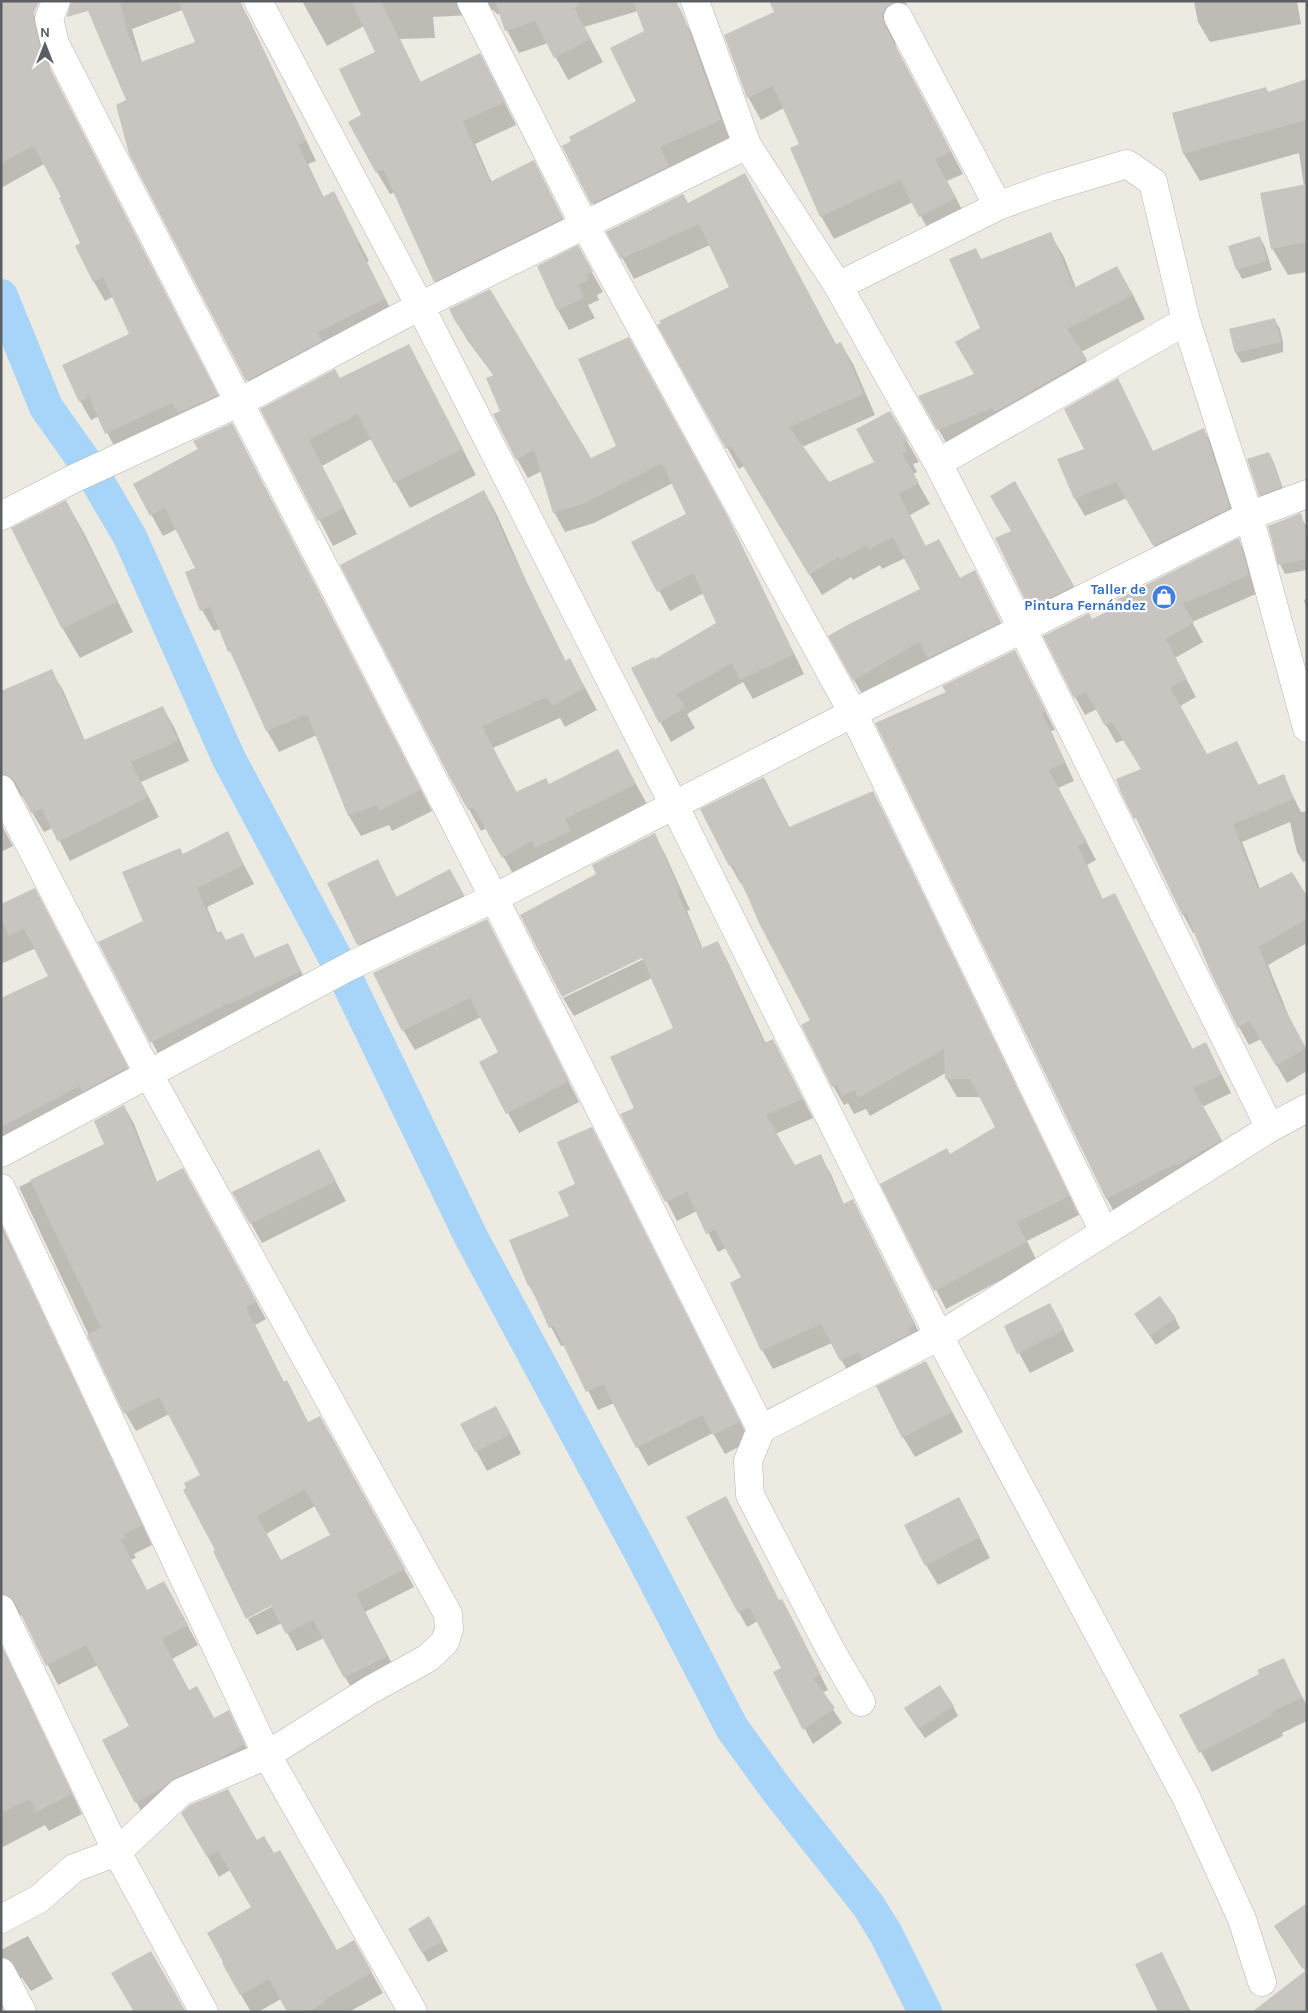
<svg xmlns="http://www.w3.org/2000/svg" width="1308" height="2013" font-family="Karla,sans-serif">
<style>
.shadow{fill:#0003;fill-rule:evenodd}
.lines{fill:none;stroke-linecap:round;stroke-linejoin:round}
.canal{stroke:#a6d5f9;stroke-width:34}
.building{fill:#c8c5c0;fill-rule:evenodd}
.minor-casing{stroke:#b3b5b9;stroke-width:29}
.minor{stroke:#fff;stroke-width:28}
.labels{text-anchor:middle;stroke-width:4.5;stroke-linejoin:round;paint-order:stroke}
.shop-label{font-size:14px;font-weight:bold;fill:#366cbe;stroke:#fff;text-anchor:end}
</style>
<rect width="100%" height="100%" fill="#edeae2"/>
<!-- shadow -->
<path class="shadow" d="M1,1L34,14L44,37V43L51,72L228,414L117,452L99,416L91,420L80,401L131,334L114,296L105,301L94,282L77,247L82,244L63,198L44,164L1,188Z
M86,1H188L190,7L132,29L142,63L199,42L239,2L250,21L316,161L308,164L324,198L333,192L369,261L367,262L395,318L258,399L130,153L128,101Z
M302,1H673L694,37L733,142L605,226L563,147L638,102L646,32L638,11L584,27L603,62L568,80L548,43L519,53L507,30L501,14H497L493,10L485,8L471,15L433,17L435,38L400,39L421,83L492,77L516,125L475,144L492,183L533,162L575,241L448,303L435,281L395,192L390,194L377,172L362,115L376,52L364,26L327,46Z
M770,1H905L908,7L898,13L895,39L896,48L963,174L947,181L968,221L933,238L913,202L834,239L821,216L801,144L784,108L761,120L748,97L775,12Z
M1194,1H1297L1301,24L1210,42L1198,22Z
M1307,81V272L1288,275L1272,248L1304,186L1299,153L1200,181L1184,154L1173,114L1268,93Z
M688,204L836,346L841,344L853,364L875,415L802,447L829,484L876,463L890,412L919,462L913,464L917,472L913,474L930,504L910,515L926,547L960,579L975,572L1003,628L866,701L854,680L922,590L905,558L882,569L880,565L853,580L851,577L822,595L744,466L739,469L659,325L730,287L710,245L634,279L608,232Z
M1050,234L1064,257L1076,288L1131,291L1145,319L1081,352L1100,384L952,453L920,397L975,375L981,329L975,249L981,260Z
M1260,238L1265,247L1272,270L1242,279L1237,269Z
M539,266L589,267L603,292L597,295L599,300L588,305L595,318L569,330L558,310Z
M1274,319L1280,329L1283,342V352L1242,363L1236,353L1230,330Z
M456,321L591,460L617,446L639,358L738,538L804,674L753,699L743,682L687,714L695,728L671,742L632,669L654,660L718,623L704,593L670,611L633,543L687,514L673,483L594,523L565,532L554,512L542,471L528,478L517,459L501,412L494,376L468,341Z
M409,346L476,475L410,508L371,439L322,466L357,534L333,546L262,409L340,380Z
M232,424L432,811L392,831L389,825L361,836L349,816L317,735L279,752L267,731L220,629L214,631L202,610L186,573L197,569L177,529L163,536L135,485L200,450Z
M1204,430L1213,446L1239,525L1164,563L1127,498L1085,516L1075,499L1059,460L1153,452Z
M1269,453L1274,463L1286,497L1265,505L1260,495Z
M1015,483L1083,604L1041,626L1030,607L1012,531Z
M484,491L496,513L528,585L566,662L582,682L597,710L565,727L560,718L493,748L517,793L549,785L630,773L648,806L516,879L487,828L481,831L469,809Z
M67,503L84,533L133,632L80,658L63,629L14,530Z
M1300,515L1307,528V570L1285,574L1280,564Z
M1238,540L1249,558L1258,593L1192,622L1203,642L1175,658L1196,697L1180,706L1207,756L1237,742L1259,786L1283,776L1301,812L1307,811V861L1303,862L1297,852L1290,822L1242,842L1260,889L1307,898V943L1268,965L1290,1019L1307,1051V1071L1287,1083L1261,1039L1249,1045L1239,1027L1195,932L1193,933L1183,914L1142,770L1124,740L1116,743L1097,709L1085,715L1075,697L1092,620L1121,606Z
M1307,599V613L1304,600Z
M1015,651L1055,730L1051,731L1074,781L1058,788L1096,860L1087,865L1103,900L1114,894L1193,1050L1206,1044L1231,1093L1202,1107L1232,1158L1117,1217L1107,1199L877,724L947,692Z
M51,671L63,690L85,741L163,708L174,727L189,761L141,782L159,817L70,861L53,828L44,832L22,796L14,793L1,798V693Z
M763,778L790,828L873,792L883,811L1079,1215L1027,1241L1037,1261L946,1309L882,1184L950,1155L997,1127L981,1097H957L946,1078V1073L870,1116L866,1109L854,1114L848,1103L844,1105L833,1086L812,1021L743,883L741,884L730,865L702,810Z
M1,824L13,846L1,852Z
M227,833L254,884L207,907L218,934L226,942L243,935L255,958L287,945L311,990L162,1061L100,943L144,922L183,855Z
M654,835L665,854L690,910L687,911L703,949L717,943L728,962L766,1044L773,1040L813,1118L775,1134L794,1167L820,1156L831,1174L844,1205L852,1200L925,1344L852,1379L832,1343L773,1369L762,1350L743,1278L726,1248L718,1252L697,1211L677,1221L622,1115L635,1109L675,1029L652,978L574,1016L563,998L648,957L598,874Z
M378,861L397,898L460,889L473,913L368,963L329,883Z
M1,905L46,910L138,1088L8,1149L1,1136V999L50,976L36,948L1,964Z
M486,920L579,1102L519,1133L480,1062L500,1052L481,1017L415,1050L403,1030Z
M124,1106L134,1124L157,1182L192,1187L266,1319L255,1325L284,1383L308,1423L330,1434L414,1587L365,1612L397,1673L355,1695L324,1638L297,1651L282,1623L257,1635L248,1619L277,1604L217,1551L201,1476L169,1414L136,1431L126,1414L19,1187L105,1145ZM315,1506L331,1536L281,1561L266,1534Z
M602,1147L750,1441L725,1454L713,1433L648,1466L614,1403L598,1410L565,1345L561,1346L529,1285L571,1216L577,1185Z
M319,1150L346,1201L262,1243L234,1193Z
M1,1224L152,1545L134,1554L136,1558L131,1560L147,1591L175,1602L198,1645L172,1659L189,1691L214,1719L228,1712L255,1764L147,1822L103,1740L131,1727L98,1665L58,1685L23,1616L14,1613L1,1618Z
M1136,1315L1175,1318L1180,1328L1156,1345Z
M1061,1325L1074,1351L1030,1373L1019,1353Z
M936,1382L963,1432L915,1457L903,1437Z
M462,1425L507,1427L521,1454L487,1471Z
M687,1517L779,1602L790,1615L828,1690L822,1693L842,1723L813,1744L775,1673L783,1669L758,1621L747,1627Z
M970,1519L990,1558L938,1585L926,1565Z
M1,1644L82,1814L49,1831L45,1825L1,1848Z
M1283,1659L1307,1706V1721L1282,1733L1283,1736L1212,1772L1181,1715L1261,1674Z
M953,1706L958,1716L925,1738L911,1718Z
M183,1813L257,1841L337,1952L354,1942L383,1993L349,2012H289L281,1999L258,2012H251L223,1964L252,1908L230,1870L219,1877Z
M429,1918L448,1951L428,1962L409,1929Z
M1275,1927L1307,1964L1302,1968Z
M28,1936L53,1979L31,1991L22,1978L13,1976L1,1981V1950Z"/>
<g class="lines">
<!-- canal -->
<path class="canal" d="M1,296L46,407L92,472L130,537L229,759L344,974L471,1237L641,1553L732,1728L777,1790L868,1905L886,1934L925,2012"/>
</g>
<!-- building -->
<path class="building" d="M1,1H39L34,13V22L41,51L218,395L178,413L172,403L105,434L89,397L79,402L62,365L129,334L103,277L93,282L75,246L80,243L59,198L61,197L35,148L33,146L1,163Z
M71,1H120L128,34L141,62L195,42L178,1H240L306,141L298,145L323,197L334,191L359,242L357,243L385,299L318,332L322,341L246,381L129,154L116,105L126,100L88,11L67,17Z
M351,1H381L420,82L480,53L505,102L463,121L490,182L534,160L563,218L434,282L383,169L376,173L348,122L361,115L339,69L375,52Z
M495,1H578L579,6L574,8L591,39L554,58L535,21L505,31Z
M633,1H676L684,17L721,120L660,147L669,166L591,204L562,146L571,141L569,137L636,101L610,48L644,31Z
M769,1H891L892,3L885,9L882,16L884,24L951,151L935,159L956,198L919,217L900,180L820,217L790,148L799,144L773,86L747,98L724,35L774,12Z
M1307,79V120L1183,154L1172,113L1266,87L1268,92Z
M745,173L836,344L841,342L864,394L789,427L829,482L874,462L856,429L890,411L908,441L903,443L907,451L902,453L919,483L899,494L925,546L939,539L960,578L975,570L1001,622L928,658L919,642L853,681L828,636L851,623L920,589L893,537L869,549L867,545L840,560L838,557L809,575L731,446L726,449L657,325L661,323L659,321L729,287L699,224L621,259L606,232L683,194L688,203Z
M1307,184V242L1271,249L1260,193Z
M1051,232L1074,288L1117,266L1133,295L1067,329L1087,359L995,412L992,408L937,430L918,396L974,374L955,342L980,328L949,259L976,248L981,259Z
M1260,236L1267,261L1236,270L1228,246Z
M578,245L593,272L586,275L588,280L578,285L584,298L557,310L537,266Z
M490,289L591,458L616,446L578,359L629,337L728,517L794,654L740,680L732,663L677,694L685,708L659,723L631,668L654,657L655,659L716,623L693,573L657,592L631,542L686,514L662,463L583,504L553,513L534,450L516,460L493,414L500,411L486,378L494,375L455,321L449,309Z
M1275,318L1281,342L1235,353L1229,329Z
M409,344L463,449L394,483L357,414L309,440L344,508L318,521L260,409L335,369L340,378Z
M1118,378L1153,451L1204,428L1230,508L1153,546L1116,482L1074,499L1057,459L1084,449L1064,409Z
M232,423L421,790L379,811L376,805L348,816L307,714L266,731L230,651L228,652L210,607L200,611L185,572L195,568L165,508L150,516L133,484L198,449L193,441Z
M1269,452L1282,487L1259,496L1247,459Z
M1015,481L1074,586L1029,608L995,538L1011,531L990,496Z
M484,490L506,540L565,661L570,658L585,688L552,706L547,697L482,726L516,792L546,778L549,784L618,749L636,784L565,819L571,831L535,848L532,841L502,858L473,807L468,810L449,776L340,565Z
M66,500L117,602L62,629L11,528Z
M1301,513L1307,535V559L1278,565L1268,526Z
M1239,538L1249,575L1183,604L1194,623L1166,639L1187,679L1170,687L1207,754L1237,741L1258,785L1284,774L1294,799L1233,824L1258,889L1292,872L1307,896V919L1259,947L1280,1000L1306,1048L1276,1066L1249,1021L1238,1028L1210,971L1186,913L1182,915L1136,818L1134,819L1121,793L1116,779L1141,769L1112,722L1105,726L1086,692L1074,698L1043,636L1089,613L1092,619L1119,606L1116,600Z
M1015,650L1046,711L1042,713L1065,762L1049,770L1087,842L1078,846L1102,899L1115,893L1192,1049L1206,1042L1221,1075L1193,1088L1222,1140L1176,1166L1175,1164L1106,1199L875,723L946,692L942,686Z
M52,669L84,740L163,706L178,741L131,762L148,797L58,842L42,809L31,813L15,781L9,776L1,773V691Z
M764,777L789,827L873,791L1069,1196L1017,1222L1027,1242L934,1291L880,1184L947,1148L950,1154L995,1127L970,1079H945L944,1049L858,1098L855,1090L842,1096L837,1085L832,1087L801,1025L810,1020L759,923L747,895L732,864L729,866L700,809Z
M228,831L244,865L197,888L216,933L221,931L226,940L243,933L254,958L288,943L301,971L255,993L229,1004V1003L150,1043L98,942L143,921L122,872L180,848L183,854Z
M655,833L680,891L677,892L702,948L718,941L764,1043L773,1039L803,1099L766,1115L795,1165L821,1154L843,1204L853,1199L915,1324L908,1328L911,1333L862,1359L859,1352L840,1361L821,1324L761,1351L730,1283L741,1277L715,1230L706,1234L687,1192L665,1202L620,1114L634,1108L610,1057L673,1028L642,958L562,997L520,915L596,874L592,865Z
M378,859L396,897L450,869L464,895L357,945L327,883Z
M35,888L128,1067L82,1092L80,1086L1,1127V998L48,976L24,929L9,936L1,919V904Z
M487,919L569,1081L506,1114L479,1062L498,1052L470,998L402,1031L373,973Z
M124,1105L156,1182L183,1168L257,1302L246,1307L284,1382L287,1380L308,1422L320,1416L405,1569L356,1594L388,1656L344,1678L313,1620L286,1634L271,1606L246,1619L213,1551L215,1550L183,1490L186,1488L184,1483L200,1475L159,1397L124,1414L87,1335L101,1328L30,1180L104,1144L94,1121ZM305,1489L330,1535L281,1560L257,1516Z
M592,1127L740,1422L713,1435L702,1415L636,1448L603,1384L586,1392L554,1326L549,1328L530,1285L528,1286L509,1240L569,1216L558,1192L575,1184L557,1142Z
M319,1149L336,1181L250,1224L232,1192Z
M1,1230L20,1265L142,1525L124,1534L126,1537L121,1540L147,1590L164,1581L188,1625L162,1639L189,1690L197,1686L214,1718L229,1710L245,1744L217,1760L175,1778L161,1789L135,1803L102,1740L129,1726L86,1645L46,1666L15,1602L9,1596L1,1594Z
M1160,1296L1176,1318L1150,1336L1134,1314Z
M1050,1303L1064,1330L1017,1354L1004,1326Z
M926,1361L952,1412L902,1438L876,1386Z
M496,1406L511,1434L475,1452L460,1424Z
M726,1496L779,1600L782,1599L821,1675L813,1678L835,1708L803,1730L773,1672L781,1668L749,1607L738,1613L686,1517Z
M959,1497L980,1537L925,1566L904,1525Z
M1,1646L72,1794L36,1812L30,1799L1,1813Z
M1284,1658L1302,1698L1271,1712L1273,1715L1199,1753L1179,1715L1259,1674L1257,1670Z
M940,1685L954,1706L918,1729L904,1708Z
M228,1789L257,1840L264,1836L274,1853L280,1850L337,1950L354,1940L372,1972L323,2001L324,2003L308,2012H287L269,1979L240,1995L222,1963L223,1962L207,1933L251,1907L218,1851L207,1857L181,1813L190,1805Z
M1307,1903V2012H1252L1305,1971L1274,1926Z
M429,1916L443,1941L422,1953L408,1929Z
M151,1951L186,2012H134L111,1973Z
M1162,1952L1191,2012H1158L1135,1964Z"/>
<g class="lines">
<defs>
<path id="minor" d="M56,1L49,19L55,44L494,898L761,1429
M258,1L420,306L674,805L939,1336L1186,1797L1242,1919L1262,1982
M471,1L574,205L853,713L1104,1232
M695,1L747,145L838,286L938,463L1022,628L1270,1128
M898,17L998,206L1050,187L1127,164L1153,182L1186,321
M838,286L998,206
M938,463L1186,321L1249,516L1307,728
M1,516L73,479L240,402L420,306L747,145
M1,789L148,1073L448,1614L449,1629L445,1642L428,1658L370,1690L267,1755L181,1792L117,1852L74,1868L39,1899L1,1919
M1,1153L350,966L494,898L853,713L1249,516L1307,494
M1,1188L267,1755L413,2012
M1,1609L117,1852L204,2012
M861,1702L829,1647L750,1495L748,1461L761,1429L939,1336L1270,1128L1307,1108
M1,1972L22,2012"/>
</defs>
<!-- minor casing -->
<use href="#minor" class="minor-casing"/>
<!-- minor -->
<use href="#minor" class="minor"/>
</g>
<!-- icons -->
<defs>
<symbol id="shop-disc" viewBox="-11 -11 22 22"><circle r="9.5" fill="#3f7fe0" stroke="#fff"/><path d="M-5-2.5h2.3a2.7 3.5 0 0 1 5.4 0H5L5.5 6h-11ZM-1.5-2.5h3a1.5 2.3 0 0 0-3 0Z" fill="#fff"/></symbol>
</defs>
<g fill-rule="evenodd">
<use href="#shop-disc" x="1150" y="583" width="28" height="28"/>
</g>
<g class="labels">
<!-- shop labels -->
<g class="shop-label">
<text x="1146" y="594">Taller de<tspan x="1146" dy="16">Pintura Fernández</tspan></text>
</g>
</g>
<!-- border -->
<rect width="1308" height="2013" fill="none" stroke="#5b5e62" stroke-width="5"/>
<!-- north arrow -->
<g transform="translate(45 45)" stroke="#ffffff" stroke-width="4" paint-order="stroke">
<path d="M0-4L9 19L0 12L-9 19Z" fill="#5b5e62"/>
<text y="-8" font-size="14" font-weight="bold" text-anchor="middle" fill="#5b5e62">N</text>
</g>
</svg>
